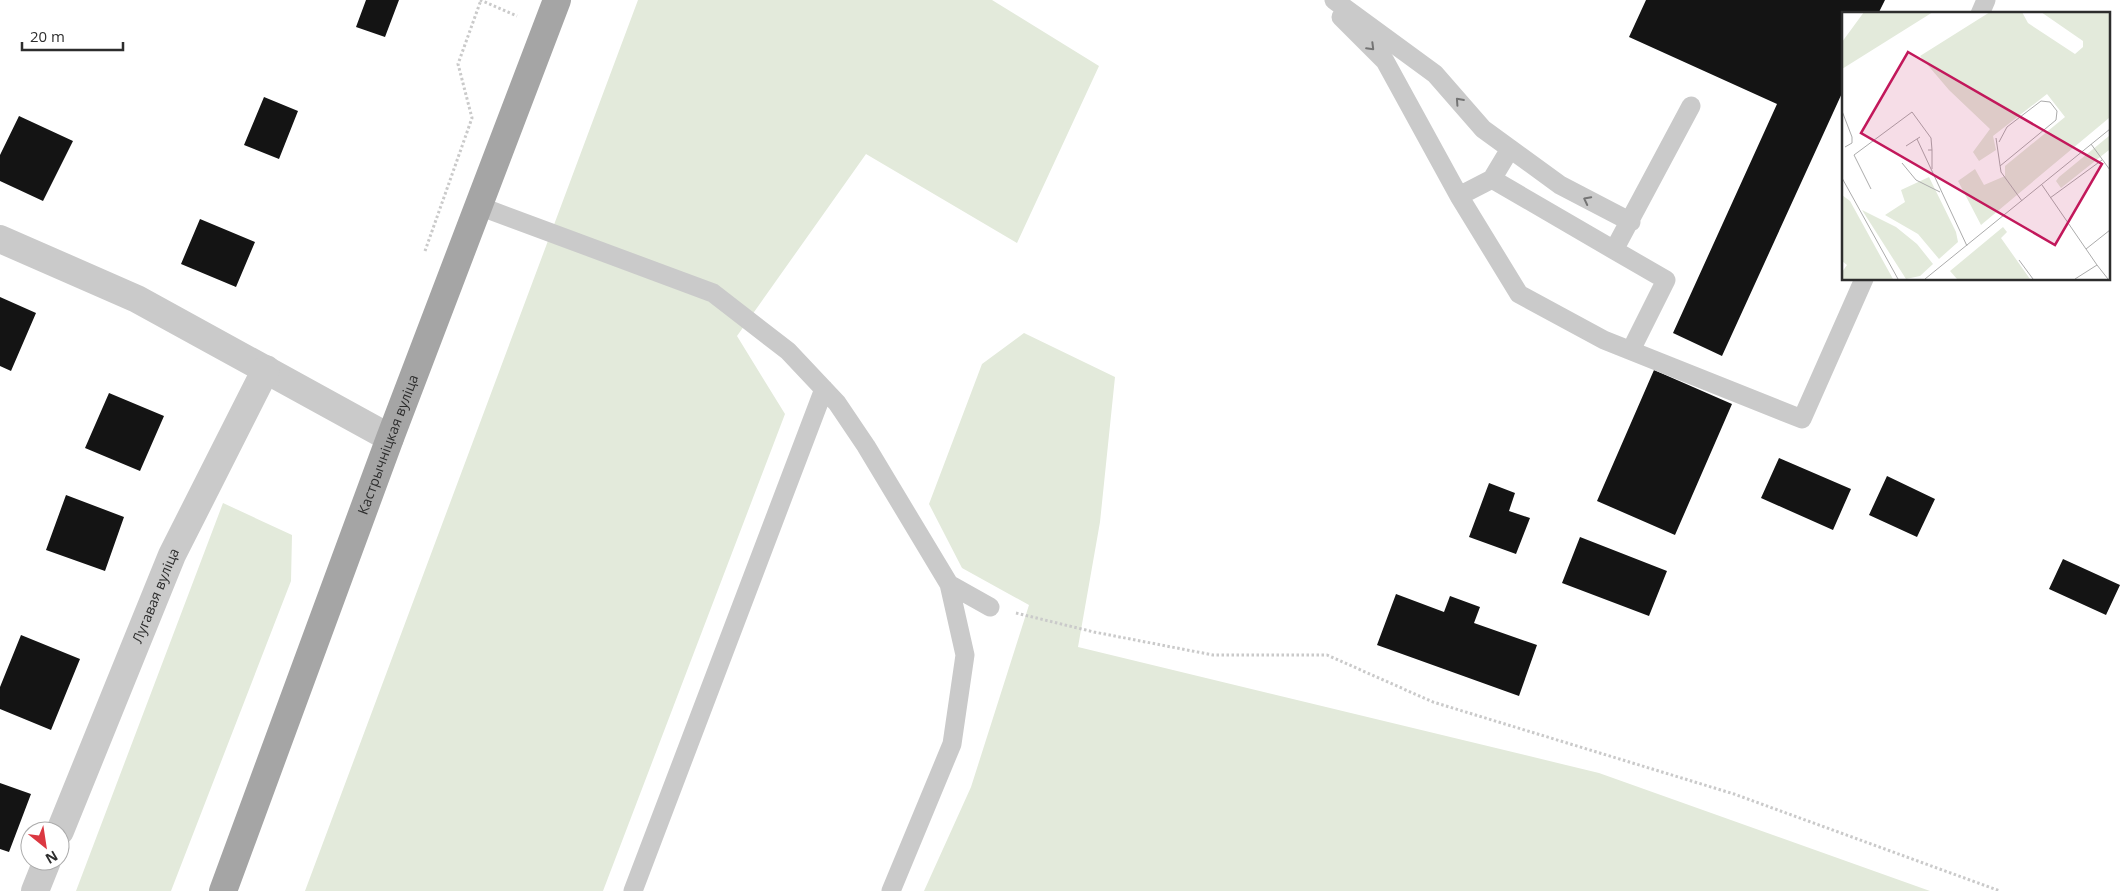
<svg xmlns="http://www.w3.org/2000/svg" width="2122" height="891" font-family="'Open Sans',sans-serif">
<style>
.green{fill:#e3eadb}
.building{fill:#141414}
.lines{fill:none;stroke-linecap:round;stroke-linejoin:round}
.path{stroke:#cacaca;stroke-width:3;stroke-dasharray:2.5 2.5;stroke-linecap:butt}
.service{stroke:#cacaca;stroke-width:19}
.minor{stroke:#cacaca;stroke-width:28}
.primary{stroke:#a5a5a5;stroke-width:28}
.oneway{stroke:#747474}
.labels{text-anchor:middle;stroke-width:5;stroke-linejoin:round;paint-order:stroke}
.street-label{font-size:14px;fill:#2d2d2d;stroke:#fff}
.inset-road{fill:none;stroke:#ababab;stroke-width:1}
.view{fill:#c2185b;fill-opacity:0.15;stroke:#c2185b;stroke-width:2.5}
.inset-edge{fill:none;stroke:#2d2d2d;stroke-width:2.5}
</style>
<rect width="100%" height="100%" fill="#fff"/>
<!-- green -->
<path class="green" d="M638,0H992L1099,66L1017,243L866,154L737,336L785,414L603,891H305Z
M1024,333L1115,377L1100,522L1078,647L1599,773L1930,891H924L971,787L1029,605L962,568L929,504L982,364Z
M223,503L292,535L291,581L171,891H76Z"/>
<!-- building -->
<path class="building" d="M366,0H399L385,37L356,27Z
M1646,0H1885L1878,14H1843V91L1722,356L1673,333L1777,104L1629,37Z
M264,97L298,111L279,159L244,145Z
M19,116L73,141L43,201L0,181V155Z
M200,219L255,242L236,287L181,264Z
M0,297L36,313L11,371L0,366Z
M1654,370L1732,404L1675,535L1597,501Z
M109,393L164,416L140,471L85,448Z
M1779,458L1851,489L1833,530L1761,498Z
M1887,476L1935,499L1917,537L1869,515Z
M1489,483L1515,493L1509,511L1530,518L1516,554L1469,537Z
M66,495L124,517L105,571L46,550Z
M1580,537L1667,571L1649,616L1562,583Z
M2063,559L2120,585L2106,615L2049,589Z
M1396,594L1444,612L1450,596L1480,607L1474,623L1537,645L1519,696L1377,645Z
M21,635L80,659L51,730L0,709V687Z
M0,783L31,794L9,852L0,849Z"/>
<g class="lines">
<!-- path -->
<path class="path" d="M480,0L517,16
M425,251L472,118L458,64L481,0
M1016,613L1094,632L1213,655H1327L1433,702L1734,794L2000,891"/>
<!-- service -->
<path class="service" d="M1334,0L1435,74L1483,129L1560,185L1631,222
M1980,14L1986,0
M1341,17L1385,61L1459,196
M1510,149L1492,179L1614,250L1691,106
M1492,179L1459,196L1519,294L1604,340L1802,419L1864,279
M479,206L713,293L788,351L837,403L866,446L949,584L990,607
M1614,250L1666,280L1631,350
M633,891L824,389
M891,891L952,744L965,655L949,584"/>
<!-- minor -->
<g class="minor">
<path d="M0,239L137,299L390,438"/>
<path id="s1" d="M60,831L172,555L266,369"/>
<path d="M35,891L47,861"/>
</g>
<!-- primary -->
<path class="primary" id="s2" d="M223,891L390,438L557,0"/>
</g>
<!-- one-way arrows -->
<defs><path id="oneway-chevron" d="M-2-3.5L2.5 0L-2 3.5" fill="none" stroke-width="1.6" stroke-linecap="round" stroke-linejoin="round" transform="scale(1.25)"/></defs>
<g class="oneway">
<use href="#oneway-chevron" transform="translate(1371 47) rotate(45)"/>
<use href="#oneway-chevron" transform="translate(1459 101) rotate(-132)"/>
<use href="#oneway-chevron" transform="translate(1587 200) rotate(-153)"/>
</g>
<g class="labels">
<!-- street labels -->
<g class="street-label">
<text dy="5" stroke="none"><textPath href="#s2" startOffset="476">Кастрычніцкая вуліца</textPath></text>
<text dy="5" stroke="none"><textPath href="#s1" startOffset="254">Лугавая вуліца</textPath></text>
</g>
</g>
<!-- overview -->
<g transform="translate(1842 12)">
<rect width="268" height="268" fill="#fff"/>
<path d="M22,0H91L0,57V30ZM148,0H180L186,11L233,42L241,35V29L199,0H267V106L139,213L116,169L133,157L142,173L163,164V154L223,105L205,82L151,124L154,138L137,149L131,140L148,117L107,78L78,44ZM267,124V138L219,176L214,169L217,165ZM87,165L114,220L116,230L97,247L76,222L43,203L63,190L59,178ZM0,183L8,189L51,267H0V260L5,253L0,249ZM20,198L54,215L75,232L91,252L78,264L64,267ZM161,215L165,220L159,226L188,267H115L108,259Z" fill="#e3eadb"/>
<path class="inset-road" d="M0,99L10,125V131L3,135M154,126L159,160L180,189M75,127L125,234M157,130L165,115L199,89L208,90L215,99L214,108L158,154M249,132L268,158M64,134L78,125M90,138V157M60,151L74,168L98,180M0,166L56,267M200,173L255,253L233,267M29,177L12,143L70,100L89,126L90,138H86M208,186L260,148M244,237L268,218M177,248L191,267M255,253L266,267M83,267L268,117"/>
<path class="view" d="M66,40L260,152L213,233L19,121Z"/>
<rect width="268" height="268" class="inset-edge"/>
</g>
<!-- north arrow -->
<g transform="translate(45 846) rotate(150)"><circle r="24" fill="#ffffff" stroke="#ababab"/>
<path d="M0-4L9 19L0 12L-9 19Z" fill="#db3841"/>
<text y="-8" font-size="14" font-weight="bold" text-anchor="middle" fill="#2d2d2d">N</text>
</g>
<!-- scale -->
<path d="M22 42v8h101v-8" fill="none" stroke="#2d2d2d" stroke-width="2.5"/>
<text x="30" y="42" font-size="15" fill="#2d2d2d" stroke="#ffffff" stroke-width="4" paint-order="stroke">20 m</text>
</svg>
